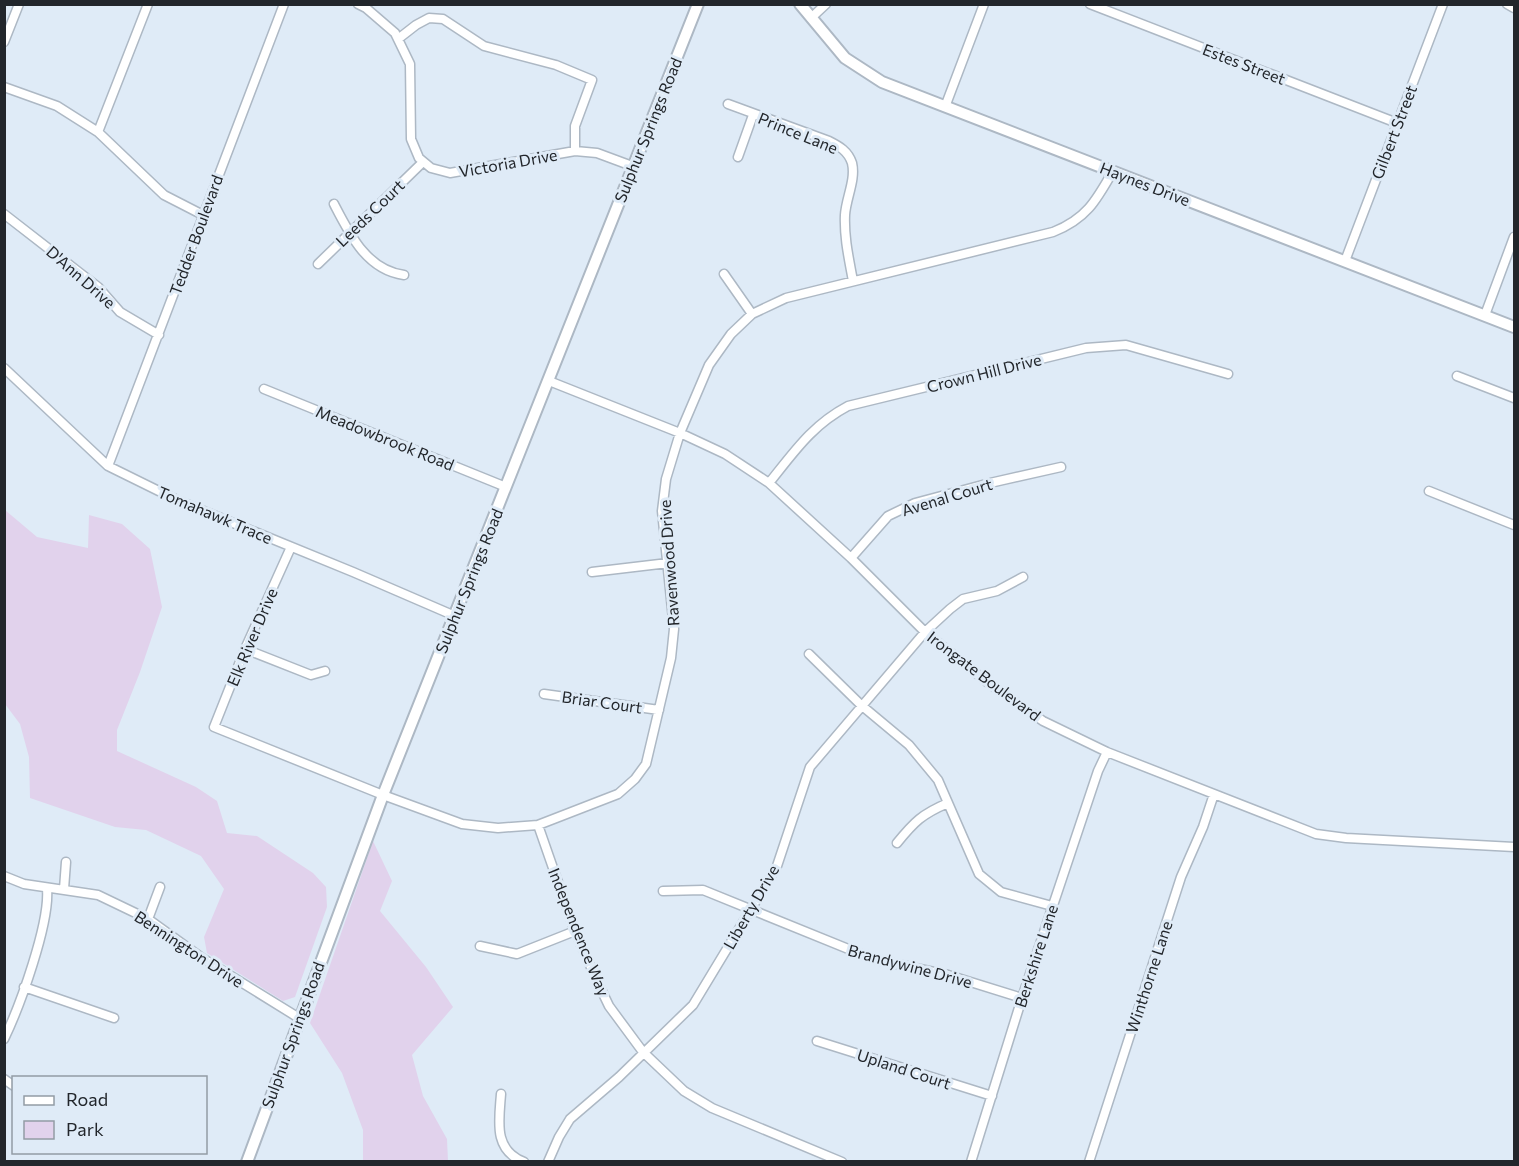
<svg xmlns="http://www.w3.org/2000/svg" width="1519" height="1166" font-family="Commissioner,sans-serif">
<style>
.green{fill:#e1d2ec}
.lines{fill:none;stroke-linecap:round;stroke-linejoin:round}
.minor-casing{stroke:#adb8c4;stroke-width:11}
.tertiary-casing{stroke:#adb8c4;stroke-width:14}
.minor{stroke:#fff;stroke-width:8}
.tertiary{stroke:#fff;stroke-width:10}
.labels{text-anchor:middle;stroke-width:6;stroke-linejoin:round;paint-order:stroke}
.street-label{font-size:16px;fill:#22262b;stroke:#dfebf7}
</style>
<rect width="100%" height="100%" fill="#dfebf7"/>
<!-- green -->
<path class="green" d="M5,510L37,537L88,548L89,515L122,524L150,549L162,607L140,672L117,730V751L196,787L217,801L227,833L257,836L313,873L326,887L327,907L295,997L283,1001L207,953L204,937L224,889L201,856L146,830L115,827L30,798L29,757L20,724L5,704Z
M373,841L392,881L380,911L426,967L453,1007L412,1055L423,1096L447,1139L448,1161H363V1130L342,1073L310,1023Z"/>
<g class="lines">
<defs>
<path id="minor" d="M358,4L366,8L395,33L410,64L411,139L419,158L431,168L450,173L575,151L597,153L632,166
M1090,4L1397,123
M1507,4L1514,8
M811,18L826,4
M398,39L416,25L429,18L443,19L484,46L556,65L592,80L575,126V151
M4,42L19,4
M4,87L57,106L98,132L164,195L203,215
M728,104L829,141C839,146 848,151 852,163C856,180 846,198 845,215C844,238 849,259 853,281
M945,107L984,4
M98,132L148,4
M738,157L753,115
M334,204C350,235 367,270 404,275
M4,214L98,287L120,312L159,335
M1345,261L1443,4
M318,264L423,162
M724,274L752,314
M1485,315L1514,237
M4,368L108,466L177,500L353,572L455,616
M1457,376L1514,398
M549,381L680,433L725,454L769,483L851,558L925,632L987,682L1043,721L1107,752L1316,834L1346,838L1514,847
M264,389L506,487
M108,466L284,4
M769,483C794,452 812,425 848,406L1086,348L1126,345L1228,374
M1429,491L1514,525
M291,547L245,649L214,727L383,795L462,824L498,828L538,825L618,794L635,779L646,764L671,658L674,629L662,511L666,479L680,433L709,365L731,334L752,314L786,298L1053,232C1086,219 1096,201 1113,171
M851,558L888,516L915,503L990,483L1061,467
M592,572L668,563
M245,649L311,675L325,671
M809,654L861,705L909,745L938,780L979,874L1001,892L1052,906
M544,694L659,710
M538,825L575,931L597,981L609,1006L643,1052L684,1091L712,1108L842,1162
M897,843C914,822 922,814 948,803
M4,876L24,884L98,895L148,919L202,958L299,1018
M64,889L66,862
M663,891L703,890L873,959L948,975L1022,998
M148,919L160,887
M480,946L517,954L575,931
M24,987L114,1018
M4,1039C20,1006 50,923 47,889
M817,1041L992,1096
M4,1079L14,1086
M501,1094C499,1121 493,1150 524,1162
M548,1162L559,1137L570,1119L619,1077L693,1005L777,866L810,767L925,632L950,609L963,599L997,591L1023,577
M971,1162L1022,998L1098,771L1107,752
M1089,1162L1181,877L1203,827L1214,794"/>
<path id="tertiary" d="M800,4L845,58L882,82L1514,327
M247,1162L383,795L698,4"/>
</defs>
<!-- minor casing -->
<use href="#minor" class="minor-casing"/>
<!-- tertiary casing -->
<use href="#tertiary" class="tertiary-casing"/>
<!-- minor -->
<use href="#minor" class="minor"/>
<!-- tertiary -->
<use href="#tertiary" class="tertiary"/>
</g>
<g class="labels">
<!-- street labels -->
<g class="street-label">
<text transform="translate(1244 64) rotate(21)" y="6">Estes Street</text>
<text transform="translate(648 130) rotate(-68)" y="6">Sulphur Springs Road</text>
<text transform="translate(1394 132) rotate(-69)" y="6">Gilbert Street</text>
<text transform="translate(798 133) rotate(22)" y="6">Prince Lane</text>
<text transform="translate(508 163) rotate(-10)" y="6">Victoria Drive</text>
<text transform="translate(1145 184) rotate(21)" y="6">Haynes Drive</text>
<text transform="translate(370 213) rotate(-44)" y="6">Leeds Court</text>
<text transform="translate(196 235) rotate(-70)" y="6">Tedder Boulevard</text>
<text transform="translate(81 277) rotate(41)" y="6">D'Ann Drive</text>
<text transform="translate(984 373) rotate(-14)" y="6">Crown Hill Drive</text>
<text transform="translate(385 438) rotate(22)" y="6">Meadowbrook Road</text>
<text transform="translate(947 497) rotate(-17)" y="6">Avenal Court</text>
<text transform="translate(215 515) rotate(23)" y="6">Tomahawk Trace</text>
<text transform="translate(669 563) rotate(-94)" y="6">Ravenwood Drive</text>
<text transform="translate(469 581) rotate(-68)" y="6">Sulphur Springs Road</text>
<text transform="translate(252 637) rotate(-67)" y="6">Elk River Drive</text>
<text transform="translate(984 676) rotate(37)" y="6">Irongate Boulevard</text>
<text transform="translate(602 702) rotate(8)" y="6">Briar Court</text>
<text transform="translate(751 907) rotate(-60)" y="6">Liberty Drive</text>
<text transform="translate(579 932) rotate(68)" y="6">Independence Way</text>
<text transform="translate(189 949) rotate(33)" y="6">Bennington Drive</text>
<text transform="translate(1036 956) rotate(-72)" y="6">Berkshire Lane</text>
<text transform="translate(910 966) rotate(15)" y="6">Brandywine Drive</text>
<text transform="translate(1149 977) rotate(-72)" y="6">Winthorne Lane</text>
<text transform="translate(293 1035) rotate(-70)" y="6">Sulphur Springs Road</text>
<text transform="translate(904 1069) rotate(18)" y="6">Upland Court</text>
</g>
</g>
<!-- border -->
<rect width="1519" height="1166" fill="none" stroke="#22262b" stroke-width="12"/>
<!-- legend -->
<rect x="12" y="1076" width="195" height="78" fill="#dfebf7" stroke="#939ca5" stroke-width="1.5"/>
<rect x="24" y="1096" width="30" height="9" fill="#ffffff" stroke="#939ca5" stroke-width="1.5"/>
<text x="66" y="1106" font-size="18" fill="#22262b">Road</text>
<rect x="24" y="1121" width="30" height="18" fill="#e1d2ec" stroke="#939ca5" stroke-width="1.5"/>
<text x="66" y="1136" font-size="18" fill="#22262b">Park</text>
</svg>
